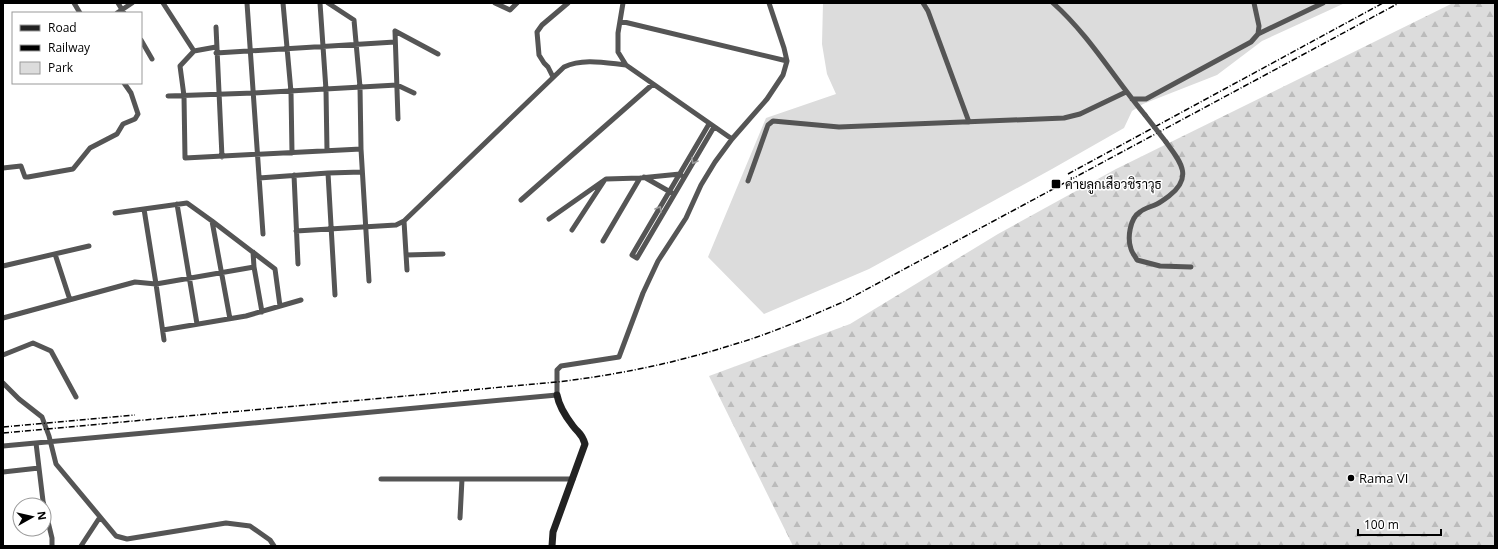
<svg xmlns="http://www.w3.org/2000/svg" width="1498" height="549" font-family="'Open Sans',Sarabun,sans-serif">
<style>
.green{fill:#dcdcdc}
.forest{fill:url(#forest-firs)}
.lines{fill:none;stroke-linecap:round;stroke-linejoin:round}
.street{stroke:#555;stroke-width:5}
.secondary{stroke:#222;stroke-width:7}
.rail{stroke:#000;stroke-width:1.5;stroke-dasharray:6 2 1 2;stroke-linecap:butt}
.street-bridge{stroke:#555;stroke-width:5}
.oneway{stroke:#999}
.poi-dot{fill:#000;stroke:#fff;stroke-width:1.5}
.labels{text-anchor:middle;stroke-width:3;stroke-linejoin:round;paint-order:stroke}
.poi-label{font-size:13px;fill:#000;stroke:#fff;text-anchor:start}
</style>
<defs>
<pattern id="forest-firs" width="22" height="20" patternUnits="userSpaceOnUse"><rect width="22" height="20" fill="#dcdcdc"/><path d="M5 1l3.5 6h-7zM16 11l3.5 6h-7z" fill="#bbb"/></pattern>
</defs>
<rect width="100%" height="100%" fill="#fff"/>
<!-- green -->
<path class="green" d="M823,3H1345L1262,41L1217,75L1143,104L1132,111L1124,128L1052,169L869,269L764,314L708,257L766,118L836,94L827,74L822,44Z"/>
<!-- forest -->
<path class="forest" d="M1453,3H1495V546H793L709,376L850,324L998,234L1116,169Z"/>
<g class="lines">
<!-- street -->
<path class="street" d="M74,3L80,13
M118,3L124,13
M163,3L194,51
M247,3L263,234
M283,3L291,92L292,153
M320,3L326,90L327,151
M328,3L354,20L360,87L361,149L369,281
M495,3L510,10L517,3
M623,3L618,33V52L626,65L732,139
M923,3L928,11L969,122
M1053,3C1089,35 1114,78 1145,115
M117,13L132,3
M620,21L787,61
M216,27L222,157
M395,31L398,119
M395,31L438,54
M1258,34L1323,3
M141,40L152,59
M216,47L194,51L180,66L184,96L185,158L361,149
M216,53L395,42
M553,77L548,67L544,63L539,55L537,32L542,25L568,3
M168,96L254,93L397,85L414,93
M1132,99H1146L1251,42L1258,34L1259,26L1254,3
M709,124L632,255L637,258L714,127
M1166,142C1180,161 1194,177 1169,196C1165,199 1161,202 1157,204C1151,207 1144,208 1140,212C1130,218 1127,238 1131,249C1132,253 1135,256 1137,260L1160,266L1191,267
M3,168L21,166L25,177H28L73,169L90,148L117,134L123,124L135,119L138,114L131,93L124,83
M328,173L335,295
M294,175L298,264
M644,177L672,193
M259,178L328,173L362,172
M748,181L768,125L773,121L839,127L1064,118L1080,114L1126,92
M521,200L653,84
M177,204L197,324
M144,209L156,284L164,340
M115,213L187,203L212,221L275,269L280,306
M549,219L606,179L640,178L680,174L681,175
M212,221L230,319
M404,221L407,270
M572,230L604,181
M296,231L396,225L404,221L564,67C583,58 606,63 626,65
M603,241L640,178
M253,252L254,267L262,312
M55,254L70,300
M406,255L443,254
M3,266L89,246
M3,318L135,282L156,284L254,267
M163,330L246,316L301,300
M3,355L33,343L51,351L76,397
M3,383L19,399L42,417L49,436L56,464L116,536L127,539L226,523L250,526L270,540L274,546
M36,443L43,501L52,538V546
M3,446L557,395V370L561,366L619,357L643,293L658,261L686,218L701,185L715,162L732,139L767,99L783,75L787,61L784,48L769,3
M3,472L39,468
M381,479H573
M460,518L462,479
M81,546L100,517"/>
<!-- secondary -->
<path class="secondary" d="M552,546L553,532L585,444C582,433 579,434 573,426C566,417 559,406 557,395"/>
<!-- rail -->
<path class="rail" d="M1068,174L1383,3
M3,427L135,415
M3,433L557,382C617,375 675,363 732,345C770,334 806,318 843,302L1399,3"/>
<!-- street-bridge -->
<path class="street-bridge" d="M1145,115L1166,142"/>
</g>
<!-- one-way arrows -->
<defs><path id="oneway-chevron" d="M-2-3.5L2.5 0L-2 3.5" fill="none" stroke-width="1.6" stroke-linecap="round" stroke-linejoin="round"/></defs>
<g class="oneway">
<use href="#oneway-chevron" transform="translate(694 161) rotate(120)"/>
<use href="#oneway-chevron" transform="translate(659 209) rotate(-60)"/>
</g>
<!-- markers -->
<g class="poi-dot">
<rect x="1051" y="179" width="10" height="10" rx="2"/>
<circle cx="1351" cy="478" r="4"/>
</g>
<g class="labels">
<!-- poi labels -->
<g class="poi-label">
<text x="1065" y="189">ค่ายลูกเสือวชิราวุธ</text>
<text x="1359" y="483">Rama VI</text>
</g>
</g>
<!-- border -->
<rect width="1498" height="549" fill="none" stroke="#000000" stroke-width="8"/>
<!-- legend -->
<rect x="12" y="12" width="130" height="72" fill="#ffffff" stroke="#999999"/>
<rect x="20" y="25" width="20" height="6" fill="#222222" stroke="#999999"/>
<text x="48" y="32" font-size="12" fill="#000000">Road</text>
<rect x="20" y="45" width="20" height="6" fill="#000000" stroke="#999999"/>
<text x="48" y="52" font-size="12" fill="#000000">Railway</text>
<rect x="20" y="62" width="20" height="12" fill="#dcdcdc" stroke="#999999"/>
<text x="48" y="72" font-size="12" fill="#000000">Park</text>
<!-- north arrow -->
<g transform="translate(32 517) rotate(82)"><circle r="19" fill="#ffffff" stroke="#999999"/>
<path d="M0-3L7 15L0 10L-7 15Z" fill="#000000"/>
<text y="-6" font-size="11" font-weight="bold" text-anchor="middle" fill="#000000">N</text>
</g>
<!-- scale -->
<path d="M1358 529v6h83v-6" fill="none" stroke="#000000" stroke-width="2"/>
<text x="1364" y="529" font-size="12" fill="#000000" stroke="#ffffff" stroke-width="3" paint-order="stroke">100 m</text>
</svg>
